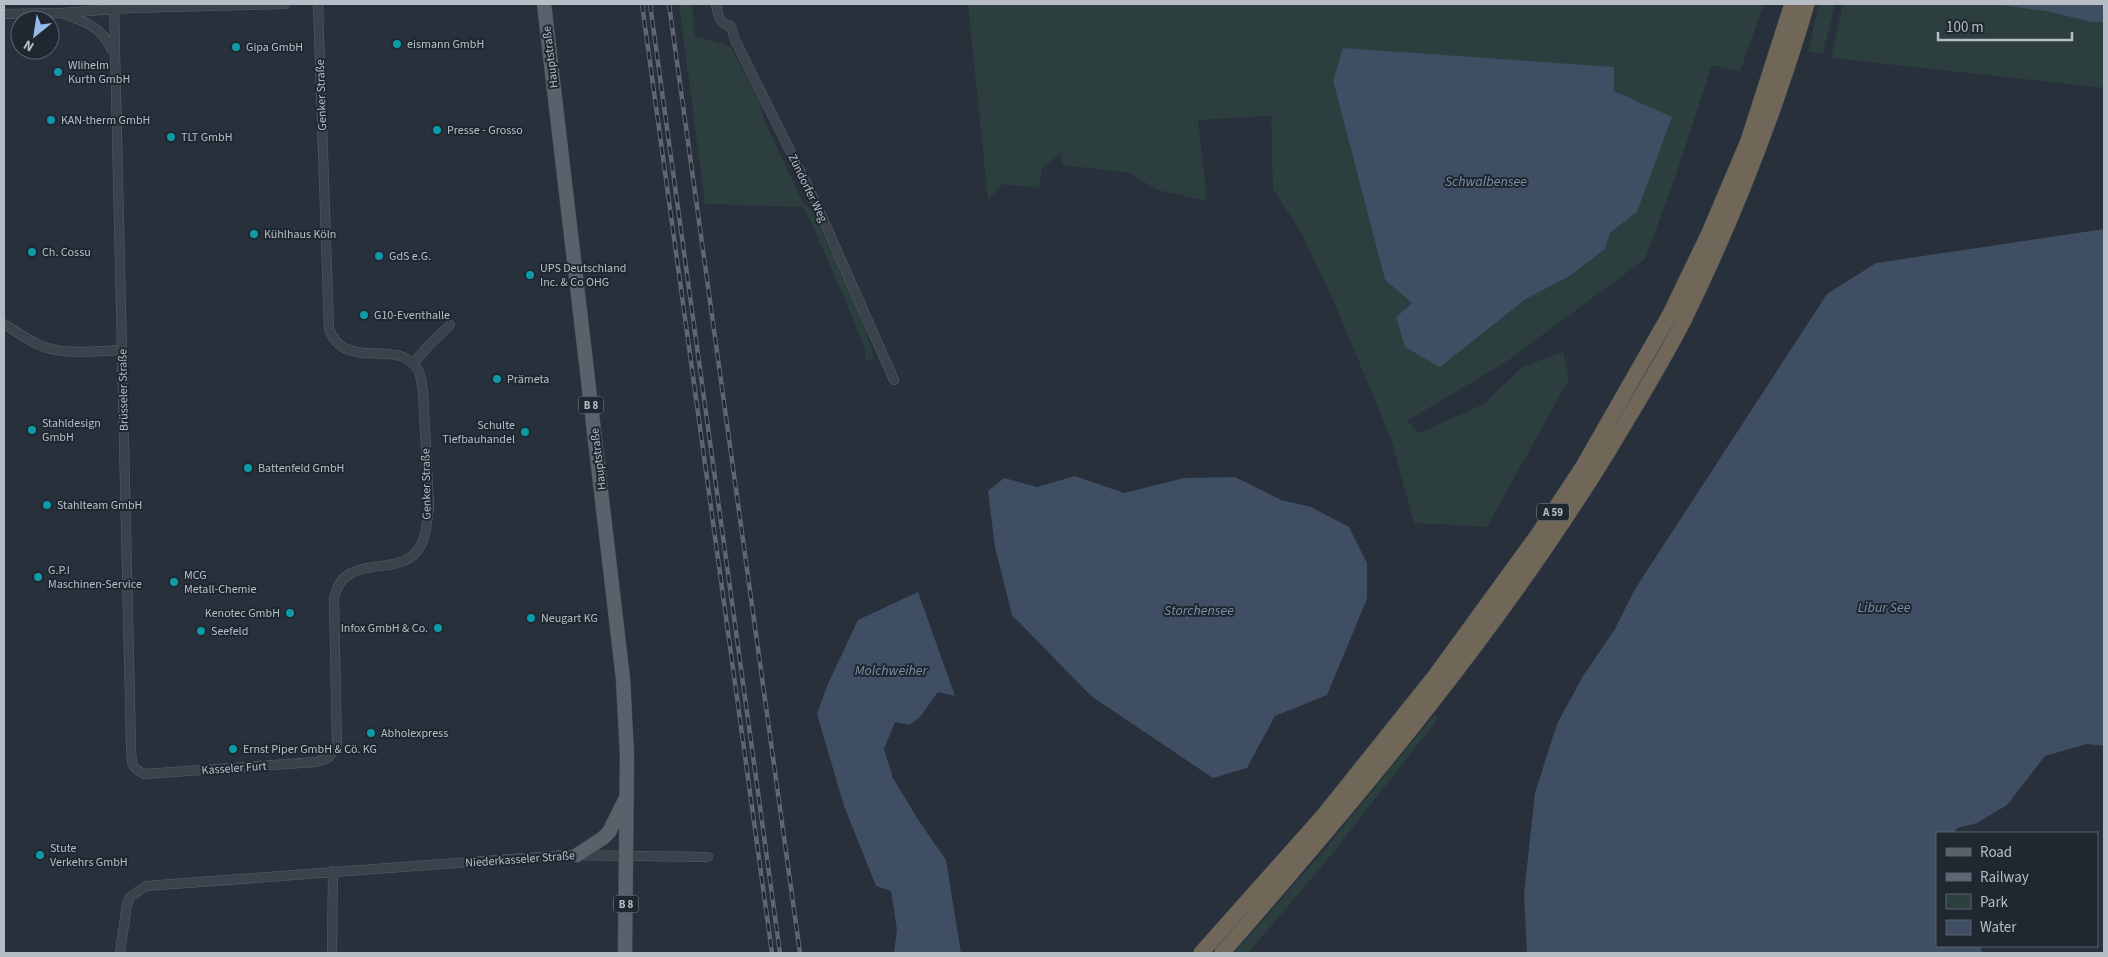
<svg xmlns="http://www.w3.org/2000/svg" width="2108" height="957" font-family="'Source Sans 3',sans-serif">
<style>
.green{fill:#2c3e3e;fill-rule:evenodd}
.water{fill:#3f4e62}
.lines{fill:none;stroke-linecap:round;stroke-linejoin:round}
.minor-casing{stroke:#586069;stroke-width:10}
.primary-casing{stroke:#434b54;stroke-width:15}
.motorway-casing{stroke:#454d56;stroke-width:16}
.minor{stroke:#3a424b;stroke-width:9}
.primary{stroke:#59616b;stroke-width:14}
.motorway{stroke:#706758;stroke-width:15}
.rail-casing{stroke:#5d6672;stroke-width:4.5}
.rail{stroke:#1f2730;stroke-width:2.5;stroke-dasharray:8;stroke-linecap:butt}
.culture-dot{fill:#0f9aa8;stroke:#1f2730;stroke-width:2}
.labels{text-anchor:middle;stroke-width:4;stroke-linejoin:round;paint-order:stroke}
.shield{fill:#1f2730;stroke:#89909a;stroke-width:1}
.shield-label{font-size:11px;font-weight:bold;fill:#b6bdc7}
.poi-label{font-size:12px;fill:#b6bdc7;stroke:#1f2730;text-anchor:start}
.street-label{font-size:12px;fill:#b6bdc7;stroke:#1f2730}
.water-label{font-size:14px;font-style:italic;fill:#7b8ea6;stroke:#1f2730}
</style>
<rect width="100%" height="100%" fill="#27303b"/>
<!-- green -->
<path class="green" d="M679,4H692L695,36L730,46L759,100L764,120L803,203L812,210C834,258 861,306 874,358L865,361V350C847,301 825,255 804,207L705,204Z
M968,4H1764L1740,71L1712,65L1674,181L1645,259L1509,360L1407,421L1419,433L1484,404L1522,367L1563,352L1569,379L1487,527L1414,523L1391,439L1337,309L1302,234L1273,189L1271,116L1198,120L1207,201L1157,190L1129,173L1063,165L1060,153L1042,169L1039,188L1003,184L988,200ZM1614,67V91L1671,117L1637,212L1610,233L1605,249L1570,276L1526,299L1440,367L1396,317L1412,303L1385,280L1333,82Z
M1819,4H1835L1823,54L1808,51Z
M1843,4H2104V88L1831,58Z
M1435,714L1438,719L1324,864L1248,953H1234L1320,855Z"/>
<!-- water -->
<path class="water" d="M1994,4H2104V22H2092L2046,11Z
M1343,48L1614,67V91L1672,117L1637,212L1610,233L1605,249L1570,276L1526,299L1440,367L1405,347L1396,317L1412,303L1385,280L1333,81Z
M2104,229V746L2087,744L2045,756L2007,805L1977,823L1957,828L1954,833H1937V946H1981L1982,953H1527L1524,894L1535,793L1557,724L1583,676L1615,629L1635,589L1827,294L1876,263Z
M1075,476L1124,493L1184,478L1235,477L1281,500L1311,507L1349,527L1367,563V599L1327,695L1275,716L1247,768L1213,778L1091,696L1012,615L995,547L988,491L1004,478L1037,487Z
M918,592L955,696L938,692L920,717L909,725L895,722L884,749L893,778L919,821L946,860L961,953H894L897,930L891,891L876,886L844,806L817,714L827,686L858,620Z"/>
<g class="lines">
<defs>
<path id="minor" d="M114,4L131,746C132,761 129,768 145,774L316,762L328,758L337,746L334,599C343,548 403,582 421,545C427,534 427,520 429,507L423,391C422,385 421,377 419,372C401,335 346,374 329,329L318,4
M716,4C718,14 718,24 731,26L735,40L815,201L894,380
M4,14L61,13L131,8L285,4
M64,14C84,21 103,28 111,49
M4,324C17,332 30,342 44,347C68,355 97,351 122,350
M413,364L428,346L450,325
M120,953L127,904L130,897L146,886L565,855L708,857
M332,953L333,871"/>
<path id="primary" d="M544,4L623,679L627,755L625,953
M577,855L603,838L609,832L625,800"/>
<path id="motorway" d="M1201,953L1323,816L1435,676L1539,533L1582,468L1670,314L1709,233L1748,141L1792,4
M1222,953C1362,793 1499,630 1611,447C1636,405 1662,363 1684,320C1734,218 1775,113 1807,4"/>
</defs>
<!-- minor casing -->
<use href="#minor" class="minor-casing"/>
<!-- primary casing -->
<use href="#primary" class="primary-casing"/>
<!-- motorway casing -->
<use href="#motorway" class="motorway-casing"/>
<!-- minor -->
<use href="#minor" class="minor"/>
<!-- primary -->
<use href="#primary" class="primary"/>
<!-- motorway -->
<use href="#motorway" class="motorway"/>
<defs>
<path id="rail" d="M642,4L772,953
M650,4L780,953
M669,4L800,953"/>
</defs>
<!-- rail casing -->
<use href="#rail" class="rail-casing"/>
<!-- rail -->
<use href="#rail" class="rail"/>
</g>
<!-- markers -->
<g class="culture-dot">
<circle cx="397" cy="44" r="5"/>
<circle cx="236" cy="47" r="5"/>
<circle cx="58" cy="72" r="5"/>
<circle cx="51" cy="120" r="5"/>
<circle cx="437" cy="130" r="5"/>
<circle cx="171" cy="137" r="5"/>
<circle cx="254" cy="234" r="5"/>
<circle cx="32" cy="252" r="5"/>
<circle cx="379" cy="256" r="5"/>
<circle cx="530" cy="275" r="5"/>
<circle cx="364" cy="315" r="5"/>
<circle cx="497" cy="379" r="5"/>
<circle cx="32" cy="430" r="5"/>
<circle cx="525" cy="432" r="5"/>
<circle cx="248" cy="468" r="5"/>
<circle cx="47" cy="505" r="5"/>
<circle cx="38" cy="577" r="5"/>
<circle cx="174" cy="582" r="5"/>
<circle cx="290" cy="613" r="5"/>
<circle cx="531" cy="618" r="5"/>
<circle cx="438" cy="628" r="5"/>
<circle cx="201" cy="631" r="5"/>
<circle cx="371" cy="733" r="5"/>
<circle cx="233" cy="749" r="5"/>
<circle cx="40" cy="855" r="5"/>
</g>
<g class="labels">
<!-- shield labels -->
<g class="shield">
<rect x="578.5" y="396.5" width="25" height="17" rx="4"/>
<rect x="1537" y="503.5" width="32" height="17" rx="4"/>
<rect x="613.5" y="895.5" width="25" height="17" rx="4"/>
</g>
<g class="shield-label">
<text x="591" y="409">B 8</text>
<text x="1553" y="516">A 59</text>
<text x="626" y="908">B 8</text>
</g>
<!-- poi labels -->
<g class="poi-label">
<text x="407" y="48">eismann GmbH</text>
<text x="246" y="51">Gipa GmbH</text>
<text x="68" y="69">Wlihelm<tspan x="68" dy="14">Kurth GmbH</tspan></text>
<text x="61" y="124">KAN-therm GmbH</text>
<text x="447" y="134">Presse - Grosso</text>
<text x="181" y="141">TLT GmbH</text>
<text x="264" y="238">Kühlhaus Köln</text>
<text x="42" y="256">Ch. Cossu</text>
<text x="389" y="260">GdS e.G.</text>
<text x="540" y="272">UPS Deutschland<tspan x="540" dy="14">Inc. &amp; Co OHG</tspan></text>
<text x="374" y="319">G10-Eventhalle</text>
<text x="507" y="383">Prämeta</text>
<text x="42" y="427">Stahldesign<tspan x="42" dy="14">GmbH</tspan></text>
<text x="515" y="429" text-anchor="end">Schulte<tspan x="515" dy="14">Tiefbauhandel</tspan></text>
<text x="258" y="472">Battenfeld GmbH</text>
<text x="57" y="509">Stahlteam GmbH</text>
<text x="48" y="574">G.P.I<tspan x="48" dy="14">Maschinen-Service</tspan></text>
<text x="184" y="579">MCG<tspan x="184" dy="14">Metall-Chemie</tspan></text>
<text x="280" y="617" text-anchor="end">Kenotec GmbH</text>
<text x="541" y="622">Neugart KG</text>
<text x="428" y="632" text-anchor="end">Infox GmbH &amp; Co.</text>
<text x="211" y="635">Seefeld</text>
<text x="381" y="737">Abholexpress</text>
<text x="243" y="753">Ernst Piper GmbH &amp; Cö. KG</text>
<text x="50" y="852">Stute<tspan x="50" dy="14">Verkehrs GmbH</tspan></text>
</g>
<!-- street labels -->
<g class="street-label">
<text transform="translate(550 57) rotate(-97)" y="4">Hauptstraße</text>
<text transform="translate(321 95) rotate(-92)" y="4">Genker Straße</text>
<text transform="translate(808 188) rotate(64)" y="4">Zündorfer Weg</text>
<text transform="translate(123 390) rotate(-91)" y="4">Brüsseler Straße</text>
<text transform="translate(598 459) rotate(-97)" y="4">Hauptstraße</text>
<text transform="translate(426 484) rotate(-91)" y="4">Genker Straße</text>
<text transform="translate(234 768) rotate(-4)" y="4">Kasseler Furt</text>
<text transform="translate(520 859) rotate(-4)" y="4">Niederkasseler Straße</text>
</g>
<!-- water labels -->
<g class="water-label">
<text x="1486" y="186">Schwalbensee</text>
<text x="1884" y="612">Libur See</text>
<text x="1199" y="615">Storchensee</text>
<text x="891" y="675">Molchweiher</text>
</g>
</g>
<!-- border -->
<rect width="2108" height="957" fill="none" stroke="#b6bdc7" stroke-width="10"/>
<!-- legend -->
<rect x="1936" y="832" width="162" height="115" fill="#1f2730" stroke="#5b636c"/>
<rect x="1946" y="848" width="25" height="8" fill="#59616b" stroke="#5b636c"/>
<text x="1980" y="857" font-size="15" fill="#b6bdc7">Road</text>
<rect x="1946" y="873" width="25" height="8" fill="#5d6672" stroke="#5b636c"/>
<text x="1980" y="882" font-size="15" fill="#b6bdc7">Railway</text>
<rect x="1946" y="894" width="25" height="15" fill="#2c3e3e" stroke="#5b636c"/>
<text x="1980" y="907" font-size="15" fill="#b6bdc7">Park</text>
<rect x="1946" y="920" width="25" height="15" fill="#3f4e62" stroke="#5b636c"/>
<text x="1980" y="932" font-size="15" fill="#b6bdc7">Water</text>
<!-- north arrow -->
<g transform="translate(35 35) rotate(210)"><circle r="24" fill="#1f2730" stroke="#5b636c"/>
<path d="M0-4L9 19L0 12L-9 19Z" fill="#96b9ec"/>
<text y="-8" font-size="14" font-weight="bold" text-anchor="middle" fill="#b6bdc7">N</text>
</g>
<!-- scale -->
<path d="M1938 32v8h134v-8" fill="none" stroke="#b6bdc7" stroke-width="2.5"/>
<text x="1946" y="32" font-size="15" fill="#b6bdc7" stroke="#1f2730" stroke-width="4" paint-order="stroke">100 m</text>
</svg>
